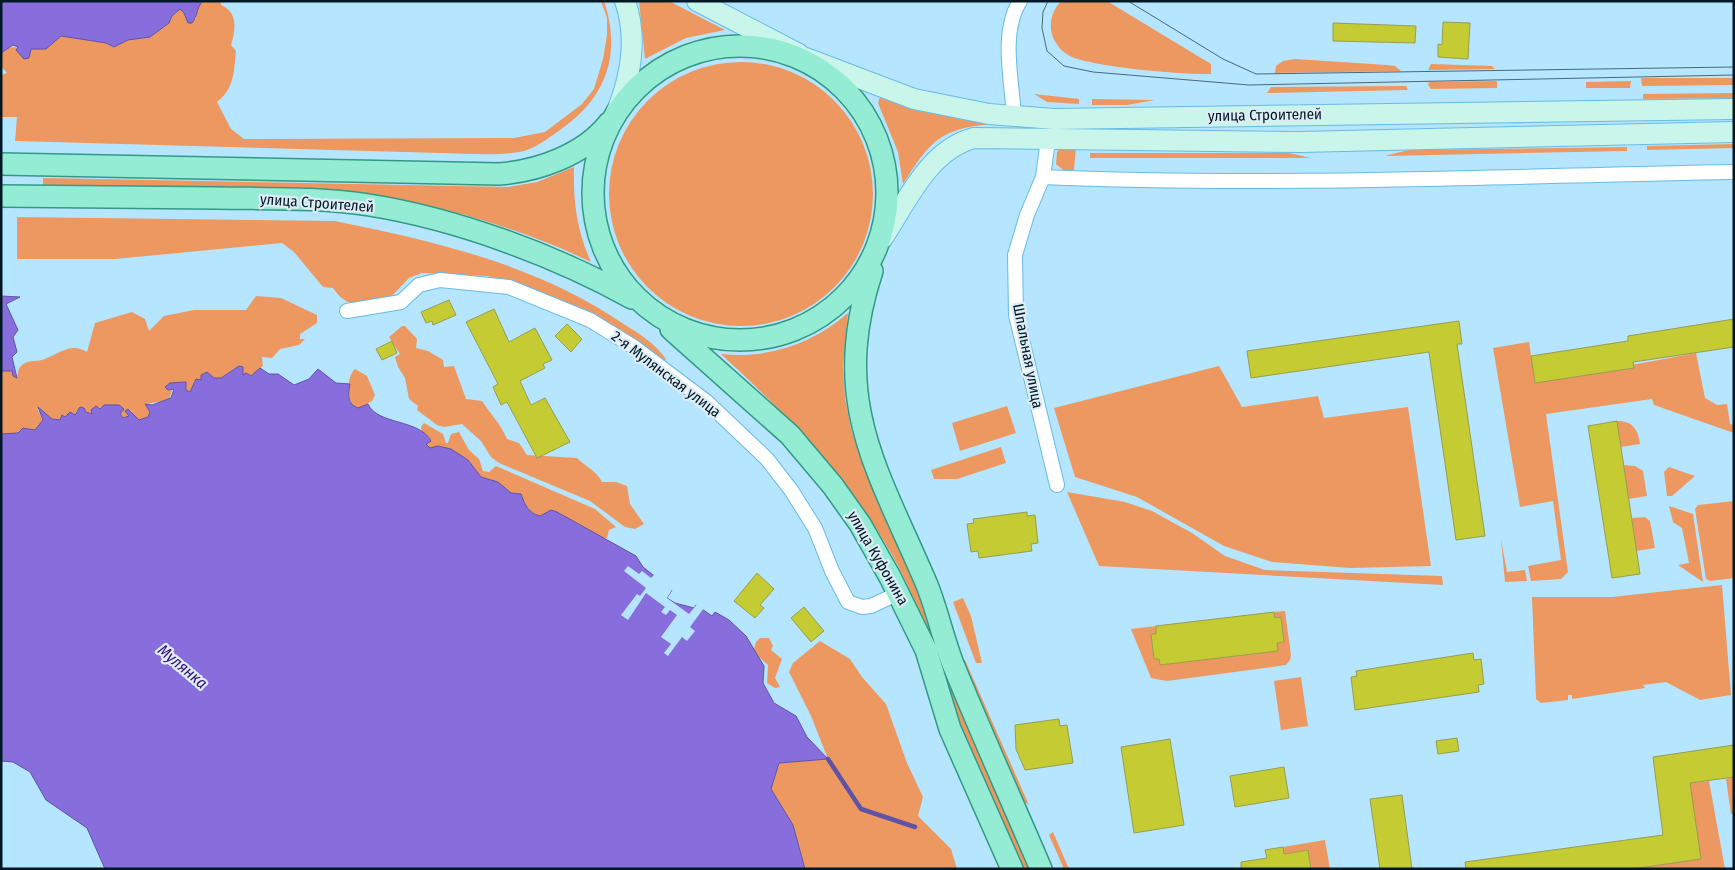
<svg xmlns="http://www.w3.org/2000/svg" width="1735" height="870" font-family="'Fira Sans Condensed',sans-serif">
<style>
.green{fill:#ee9861}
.water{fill:#886ddd;stroke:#5f53a6}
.pier{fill:#b5e5ff}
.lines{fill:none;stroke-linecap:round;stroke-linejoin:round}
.stream{stroke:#5f53a6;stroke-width:4.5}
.building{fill:#c5cb33;stroke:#989d4e}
.street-casing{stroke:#67bbe6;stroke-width:16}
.secondary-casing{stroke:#67bbe6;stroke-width:22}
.primary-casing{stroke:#339985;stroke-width:24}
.street{stroke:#fff;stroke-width:14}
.secondary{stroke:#caf5ea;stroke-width:20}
.primary{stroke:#95ecd5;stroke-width:21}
.tram{stroke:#48697b;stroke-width:1}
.labels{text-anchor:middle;stroke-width:4.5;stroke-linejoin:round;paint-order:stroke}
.street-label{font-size:15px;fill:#001724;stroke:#ddedf5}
.water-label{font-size:16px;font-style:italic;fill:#370f76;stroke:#ddedf5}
</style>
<rect width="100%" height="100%" fill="#b5e5ff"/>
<!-- green -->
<path class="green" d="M203,1H221V5C238,12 236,29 231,45L236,51C234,72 234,89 217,102L231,129L244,139L514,138L545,132L582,104L594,89L603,59L607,35V18L601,1H604C622,55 606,98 560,130C549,138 537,147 524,151C498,157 467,153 440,153L15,141L17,117H1V75L7,73L1,66V53C12,43 17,49 30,49C44,48 55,36 68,35L106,43L114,47L128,40L150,37L169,23L172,16L180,9L184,13L188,23L196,19L197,7Z
M639,1H669L725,30L686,38L645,59Z
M1061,1H1107L1211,64V74C1185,75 1091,67 1070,56C1060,51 1052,40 1051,29C1050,17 1054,9 1061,1Z
M1295,59L1387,65L1395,66L1401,71L1275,73L1276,66L1283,61Z
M609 194a132 132 0 1 1 264 0a132 132 0 1 1-264 0Z
M1431,64L1492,66L1495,69L1428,70Z
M1641,78H1734V85L1642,86Z
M1497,81V88L1431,89L1428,85L1429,82Z
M1631,81L1630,88H1586V82Z
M1406,86L1408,90L1267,93L1271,87Z
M1734,93V98L1643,99V94Z
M1034,94L1079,99V104L1047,102Z
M880,97L1080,127V129C1037,128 970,113 935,142C922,153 912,170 903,184L898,152L878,103Z
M1092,99L1155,100L1127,105H1092Z
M1734,144V148L1647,150V146Z
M1062,147H1076L1074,170H1063L1056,164L1057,152Z
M1627,147V151L1384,156L1409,150Z
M1090,153H1289L1311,158H1090Z
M574,167C573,201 577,231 591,262C504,221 411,196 315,188L43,186V178L508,187L537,182Z
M17,217L335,221C434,241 538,265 622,323C638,333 655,343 666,359L664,362L516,285L488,276L422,273L409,278L387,301C361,304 349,311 333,288L323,287L294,252L282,243L115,259H17Z
M256,296L281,298L317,315V323L300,334V339H305L299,345L280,349L272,358L262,357L263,366L251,376H242L243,369L235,368L221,378H214L207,372L201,375V380L194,384L190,392L186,390L184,382L174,383L169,400L146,404L150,411L148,417L139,420L130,410L125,412L130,415L123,418L120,414L124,409L117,405L98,408L93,414L85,411H76L75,415L66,418L63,415L61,420L52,419L37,408L43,420L35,430L26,428L18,433L1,434V371H12L17,378C18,375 18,369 20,367C27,359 35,362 42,360C57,355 71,341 87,352L95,323L132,312L145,319L149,331L164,316L194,310H246Z
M848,313L843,366L845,398L851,429L875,497L948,660L941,663C925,627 911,588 891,553C846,475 786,414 721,354C767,359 813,344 848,313Z
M402,326H405L417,339L416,348L428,351L443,360L444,367L454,366L466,399L482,401C491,415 501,424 507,439L519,443L527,455L577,458C586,467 597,471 602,482H616L627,486L630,504L644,524L635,529L625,527L590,501L499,463L491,457L481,441L462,424L444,427L437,425L417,410L418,406L409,399L405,378L398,367L395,357L400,354L389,337Z
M1529,342L1535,383L1696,353L1705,398L1717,405L1727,404L1730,424L1734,425V433L1654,405L1652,399L1546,414L1568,572L1561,579L1531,581L1528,566L1561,560L1553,501L1520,507L1493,348Z
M1219,366L1242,407L1318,396L1324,418L1408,407L1431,566L1350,568L1272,562L1224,546L1137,497L1075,477L1054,408Z
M355,369L367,376L375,395L372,401L358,409C345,403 346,377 355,369Z
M1007,406L1016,433L960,451L952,423Z
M1616,421C1633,421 1638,429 1640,444L1621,447Z
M424,423L443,434L446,443H448L451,434L459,432L469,450L479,459L483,471L489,472L496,466L595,509L616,527L609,530L607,538H601L551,510L540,516C528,513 525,505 521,494L511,493L498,482L481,477L468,460L451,449L430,448L426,444L430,438L422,432L421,427Z
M1001,447L1006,463L957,479H934L931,470Z
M1623,465L1635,466L1643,471L1647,496L1628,499Z
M1669,467L1695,476L1672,496H1667L1664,472Z
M1067,492L1125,502L1152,511L1192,533L1225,556L1265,570L1442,576L1443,585L1099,566Z
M1734,501V578L1710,581L1706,579L1695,509L1698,505Z
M1669,506L1693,514L1703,582L1678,565L1689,563L1682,528L1673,522Z
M1645,517L1650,521L1655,548L1636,551L1631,518Z
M1501,539L1507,572L1525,570L1527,581L1505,582Z
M1722,585L1731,695L1700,700L1666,682L1643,685L1645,688L1572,699V695H1568V700L1541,703L1536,699L1532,597H1612Z
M963,598L971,616L982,663H976L953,602Z
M1285,611L1291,655L1290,660L1286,665L1167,681L1151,678L1131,629L1156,626V634L1151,635L1154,659H1159L1160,665L1278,651L1277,643L1284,642L1280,617L1275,618L1274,612Z
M760,638H769L773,646L771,650L782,659L775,678L780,687L775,688L767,683L768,665L753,652L756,642Z
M820,641L850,659L862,677L886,704L907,763L923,797L918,816L951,849L957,869H805L793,825L771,789L779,763L828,759L811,716L789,672L793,663Z
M965,660L1029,805L1021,799L960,663Z
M943,671L1029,869H1021L936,675Z
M1301,677L1308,726L1281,730L1274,681Z
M1734,777V814H1731L1726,779Z
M1709,781L1725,869H1634L1700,859L1690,783Z
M1053,832L1069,869H1064L1049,835Z
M1325,840L1330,869H1311L1308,850L1284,854L1283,847Z"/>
<!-- water -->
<path class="water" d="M1,1H203C196,8 198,16 192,23H188L184,13L180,9L172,16L169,23L150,37L128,40L114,47L106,43L61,36L46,49H31L29,58L24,59L16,50L18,47L13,45L1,53Z
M1,296L20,297L6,304L18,330L13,337L17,352L12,357L17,378L13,376L12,371H1Z
M239,366L243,367V375L246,373L251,376L260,368L269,374H278L294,385L309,379L318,369L336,383L350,384C348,394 347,404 358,408L368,404C377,425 420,419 431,441L426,444L430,448L438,446L451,449L468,460L481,477L498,482L511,493L521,494C525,505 528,513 540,516L551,510L557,512L636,556L643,567L672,590L667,598L675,603L694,608L696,605L712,616L715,612L729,620L746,636L764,666L763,683L774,703L796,716L807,737L828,759L779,763L771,789L793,825L805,869H105L87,828L46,800L30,772L13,762L1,761V434L18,433L23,428L35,430L43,420L38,407L52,419L60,420L62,415L65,417L70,412L75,415L80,407L84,408L86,412L92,414L91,410L96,406L100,409L104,405H119L124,409L120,414L123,418L129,416L125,411L128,409L139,420L148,417L150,412L145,404L152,405L171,398L174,389L168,390L165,387L170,383L186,382V390L190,392L196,379L201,380V375L207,372L214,378H221Z"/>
<!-- pier -->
<path class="pier" d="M628,566L639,574L642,571L651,578L655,574L673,588L667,598L689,614L698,603L704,608L690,627L695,631L687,641L682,637L668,656L664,653L671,644L661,637L677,615L670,610L666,615L661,612L665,607L646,593L628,620L621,615L637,594L640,596L646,588L624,571Z"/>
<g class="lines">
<!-- stream -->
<path class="stream" d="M828,759L861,809L915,827"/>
</g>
<!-- building -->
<path class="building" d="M1443,22L1470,23L1468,59L1438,57V44L1442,45Z
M1333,23L1416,26L1415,43L1333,41Z
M449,300L456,315L433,325L432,321L426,323L421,312Z
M494,309L509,342L535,328L552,360L543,364L545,368L520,381L531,405L545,398L570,442L537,458L507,402L501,405L493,387L498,384L466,322Z
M1734,319V347L1633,362L1634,368L1535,383L1531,356L1628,341V336Z
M1459,321L1462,344H1457L1485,536L1456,540L1429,352L1251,378L1247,351Z
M567,324L582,339L571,352L555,336Z
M392,341L397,353L382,360L376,349Z
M1617,421L1640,574L1612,578L1588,426Z
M1027,512V516L1035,515L1038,543L1031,544L1032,551L979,558L978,551L971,552L967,524L974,523L973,519Z
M757,573L774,589L760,605L764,608L755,618L734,601Z
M804,607L824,631L811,642L791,618Z
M1274,612L1275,618L1281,617L1284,642L1277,643L1278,651L1160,665L1159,659H1154L1151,634H1156V626Z
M1473,653L1474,660L1481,659L1484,684L1478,685L1479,692L1355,710L1351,677L1357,676L1356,671Z
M1059,719L1060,726L1067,725L1073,763L1025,770L1016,749L1015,725Z
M1457,738L1459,751L1438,754L1436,741Z
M1170,739L1184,825L1134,833L1121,747Z
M1734,745V777L1690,783L1701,859L1632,869H1466L1465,862L1663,835L1653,757Z
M1284,767L1289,798L1235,807L1230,776Z
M1402,795L1412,869H1380L1370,799Z
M1283,847L1284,854L1308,850L1311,869H1241V862L1267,858L1265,850Z"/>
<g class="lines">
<defs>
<path id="street" d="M1014,116C1012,81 1000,32 1020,1
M1048,140L1043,177L1027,215L1015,255L1016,315L1057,485
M1043,177C1273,187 1504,176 1734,172
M347,311L401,302L419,285L440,280L509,287L590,320L634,347L707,402L767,459L791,490L815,528L832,571L848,602L862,607L871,606L899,593"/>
<path id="secondary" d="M697,1L799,54
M806,58L914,99L989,114L1054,119L1734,109
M614,118C630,81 639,41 625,1
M882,239C907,202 928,150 974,138L1300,142L1734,132"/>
<path id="primary" d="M593 193a147 147 0 1 1 294 0a147 147 0 1 1-294 0Z
M1,164L499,174C538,171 584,155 609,123
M1,196C73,197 145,198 217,198C268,199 319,197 369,205C457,219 554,255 632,298
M872,271C829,401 878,470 927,585C937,610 943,638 953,664C981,733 1012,801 1041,869
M671,329L790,435L833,486L860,524L890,577L926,650L950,729L1012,869"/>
</defs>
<!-- street casing -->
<use href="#street" class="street-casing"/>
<!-- secondary casing -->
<use href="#secondary" class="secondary-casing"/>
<!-- primary casing -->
<use href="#primary" class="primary-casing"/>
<!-- street -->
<use href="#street" class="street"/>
<!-- secondary -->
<use href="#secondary" class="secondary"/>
<!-- primary -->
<use href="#primary" class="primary"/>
<!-- tram -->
<path class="tram" d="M1048,1L1043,12L1042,28L1047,51L1064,66L1093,72L1249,85L1734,75
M1128,1L1223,59L1256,74L1734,67"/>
</g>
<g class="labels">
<!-- street labels -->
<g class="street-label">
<text transform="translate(1265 115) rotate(-1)" y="5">улица Строителей</text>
<text transform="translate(317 203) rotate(4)" y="5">улица Строителей</text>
<text transform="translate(1028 356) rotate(79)" y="5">Шпальная улица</text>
<text transform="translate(666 374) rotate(37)" y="5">2-я Мулянская улица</text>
<text transform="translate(878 558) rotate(60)" y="5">улица Куфонина</text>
</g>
<!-- water labels -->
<g class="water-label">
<text transform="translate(183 666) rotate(40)" y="6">Мулянка</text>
</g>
</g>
<!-- border -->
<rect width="1735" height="870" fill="none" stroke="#001724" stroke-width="5"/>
</svg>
